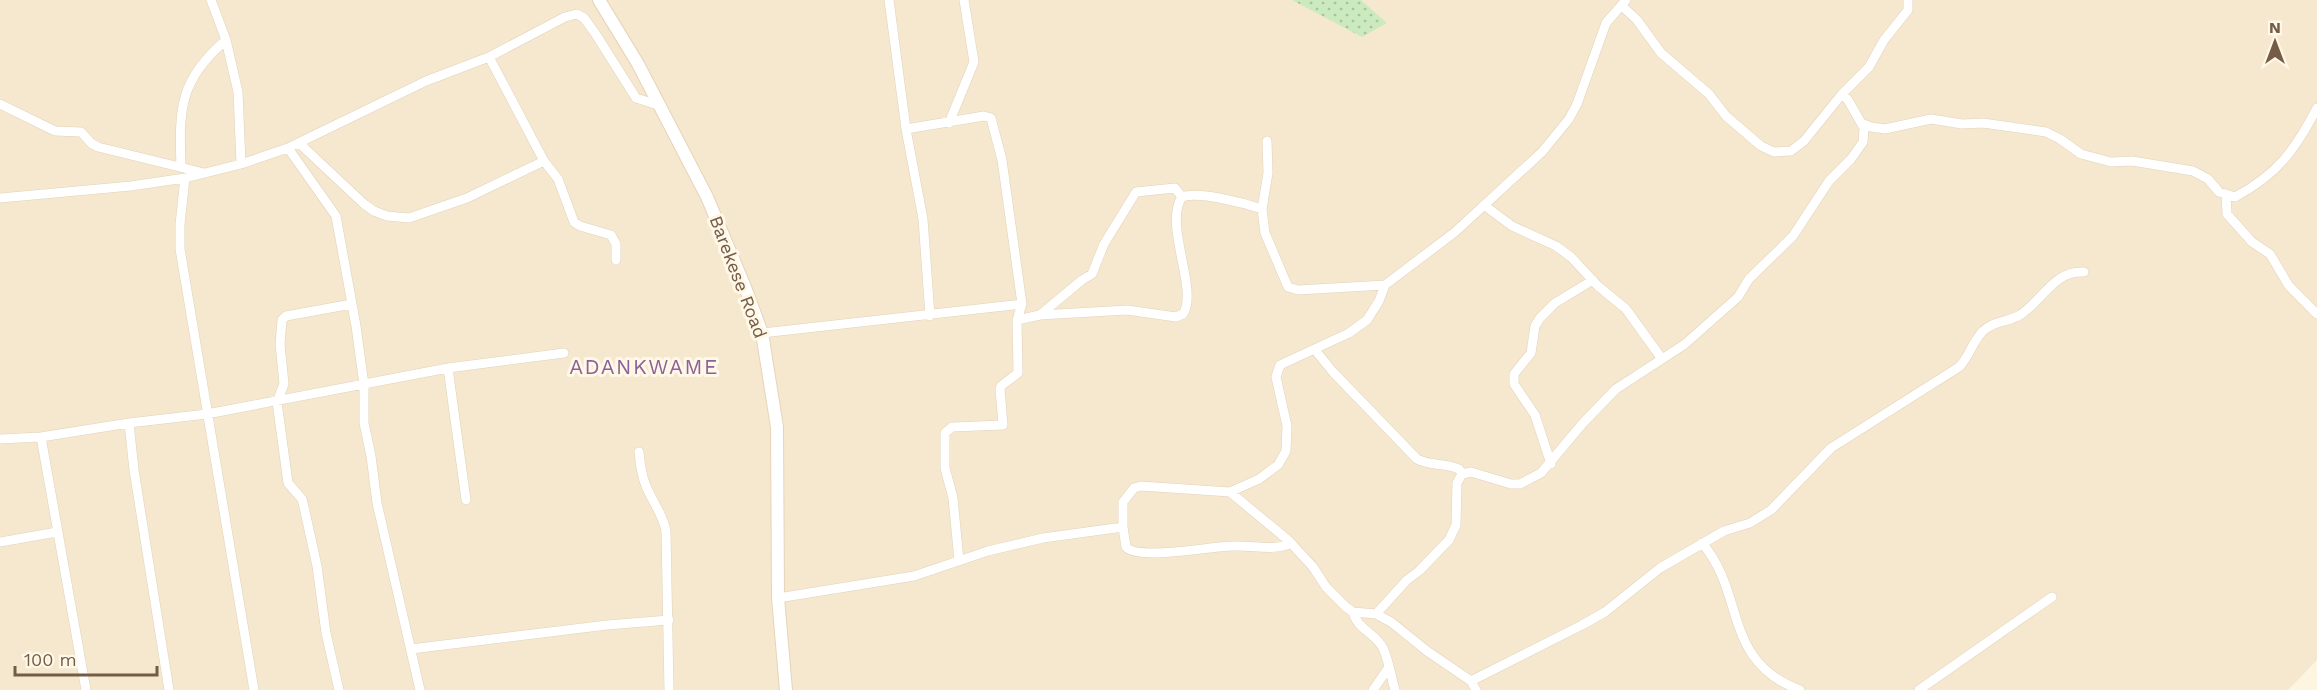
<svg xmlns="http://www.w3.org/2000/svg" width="2317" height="690" font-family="'Work Sans',sans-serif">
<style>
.residential{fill:#f5e8ce}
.grass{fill:url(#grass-dots)}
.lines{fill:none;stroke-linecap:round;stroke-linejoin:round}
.street-casing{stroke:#e1d2bc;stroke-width:10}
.secondary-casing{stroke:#e6d4b9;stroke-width:14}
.street{stroke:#fff;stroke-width:9}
.secondary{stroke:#fff;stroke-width:12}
.labels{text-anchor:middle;stroke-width:6;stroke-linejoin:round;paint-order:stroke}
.street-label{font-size:18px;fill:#745c47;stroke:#fff8e7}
.quarter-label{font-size:21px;letter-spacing:1.5px;fill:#8c6298;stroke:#fff8e7}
</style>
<defs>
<pattern id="grass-dots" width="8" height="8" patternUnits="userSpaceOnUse" patternTransform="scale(1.5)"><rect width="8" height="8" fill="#cbeabe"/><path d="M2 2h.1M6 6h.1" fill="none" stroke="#a9c19c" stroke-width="1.8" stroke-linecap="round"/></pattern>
</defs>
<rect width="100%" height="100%" fill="#fdf5e0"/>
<!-- residential -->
<path class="residential" d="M0,0H1292L1387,23L1361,0H2317V660L2288,690H0Z"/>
<!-- grass -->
<path class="grass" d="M1292,0H1361L1387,23L1362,37Z"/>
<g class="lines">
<defs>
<path id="street" d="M211,0L226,40L238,92L241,164
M889,0L906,129L923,219L930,316
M1621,5L1637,20L1661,53L1709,94L1726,116L1761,146L1774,152L1791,151L1804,141L1842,94L1869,67L1884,40L1908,10V0
M489,57L544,161L558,179L574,222L580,226L611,235L616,244V260
M0,104L55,131L81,132L91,143L98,147L204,173
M949,123L974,62L964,0
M1861,123L1871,127L1885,129L1931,119L1962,124L1983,123L2046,132L2060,139L2081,154L2111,162L2132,161L2193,171L2208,179L2219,192L2235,197C2278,174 2295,150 2317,108
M906,129L984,116L991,118L1002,160L1022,304L1017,320L1018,373L1001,386L1000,389L1003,425L952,427L945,433V468L953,498L959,561
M1267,141L1268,173L1262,209L1265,233L1288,287L1298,290L1385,285
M299,143L364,204L374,211L387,216L409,218L467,198L544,161
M288,148L336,216L356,326L364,385V423L371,456L377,503L420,690
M181,167C179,109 179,80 226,40
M185,178L180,224V249L254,690
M2226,194L2227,214L2252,242L2270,254L2289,286L2317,314
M1182,197C1199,191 1244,203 1262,209
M0,198L131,186L185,178L241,164L288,148L426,81L489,57L565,17L577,14L584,18L595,33L636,98L661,106
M1484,205L1512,226L1556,246L1571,257L1598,286L1626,309L1662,359
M1040,315L1082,280L1092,274L1104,244L1136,192L1175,188L1182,197
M1017,320L1040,315L1127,310L1176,317L1183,314C1199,290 1163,224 1182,197
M762,333L1022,304
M1315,350L1333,372L1417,459C1430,466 1446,463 1459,469L1462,474
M448,368L466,500
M129,423L134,470L169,690
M41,437L86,690
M0,439L41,437L129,423L207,414L448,368L564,353
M639,452C640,463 641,475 646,486C652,501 663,514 666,531L669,690
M1551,464L1535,415L1514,384V374L1531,353L1535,326L1540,318L1555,303L1593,280
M1230,492L1289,541L1313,567L1326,587L1346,607L1353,612L1376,614L1391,622L1427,651L1471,681L1476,690
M1123,527L1126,547C1139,561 1212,546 1232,546C1256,545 1268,551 1292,544
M0,542L57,532
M1702,543C1746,594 1722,661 1800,690
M778,598L914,576L988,551L1043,538L1123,527V502L1134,488L1141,486L1230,492L1259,479L1278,465L1286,451L1287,426L1276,377L1280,365L1349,333L1367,320L1379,301L1385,285L1455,232L1542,152L1569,119L1577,104L1606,23L1626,0
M1353,612C1357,629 1375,633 1383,648C1389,661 1391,677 1395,690
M1376,614L1407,580L1419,571L1449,540L1456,525L1457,483L1462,474L1471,472L1511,484H1520L1541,473L1583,423L1616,389L1685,344L1738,297L1749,279L1793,236L1829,181L1851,159L1863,142L1864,128L1848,100L1842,94
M411,649L607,625L669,620
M1471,681L1582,625L1605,612L1660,568L1724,531L1750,523L1771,510L1831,448L1959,367C1969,357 1972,343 1982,332C1992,321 2008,322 2020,315C2043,300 2054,270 2084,272
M339,690L326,633L317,566L304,507L302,499L288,483L277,402L284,384L280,344L282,320L286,316L352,304
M1373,690L1389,667
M1919,690L2052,597"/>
<path id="secondary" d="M599,0L638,64L707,197L745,287L762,333L777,427L778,598L786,690"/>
</defs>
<!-- street casing -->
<use href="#street" class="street-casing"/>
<!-- secondary casing -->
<use href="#secondary" class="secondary-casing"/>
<!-- street -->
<use href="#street" class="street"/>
<!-- secondary -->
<use href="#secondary" class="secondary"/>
</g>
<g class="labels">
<!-- street labels -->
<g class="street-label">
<text transform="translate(738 277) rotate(69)" y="6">Barekese Road</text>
</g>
<!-- quarter labels -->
<g class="quarter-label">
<text x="644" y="374">ADANKWAME</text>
</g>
</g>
<!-- north arrow -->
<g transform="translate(2275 42)" stroke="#fff8e7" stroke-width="4.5" paint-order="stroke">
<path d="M0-4.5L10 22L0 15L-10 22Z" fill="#745c47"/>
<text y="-9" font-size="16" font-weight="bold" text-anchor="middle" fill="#745c47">N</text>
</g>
<!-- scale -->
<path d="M15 666v9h142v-9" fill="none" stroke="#745c47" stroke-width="3"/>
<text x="24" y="666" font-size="18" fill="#745c47" stroke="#fff8e7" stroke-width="4.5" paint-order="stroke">100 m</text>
</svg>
